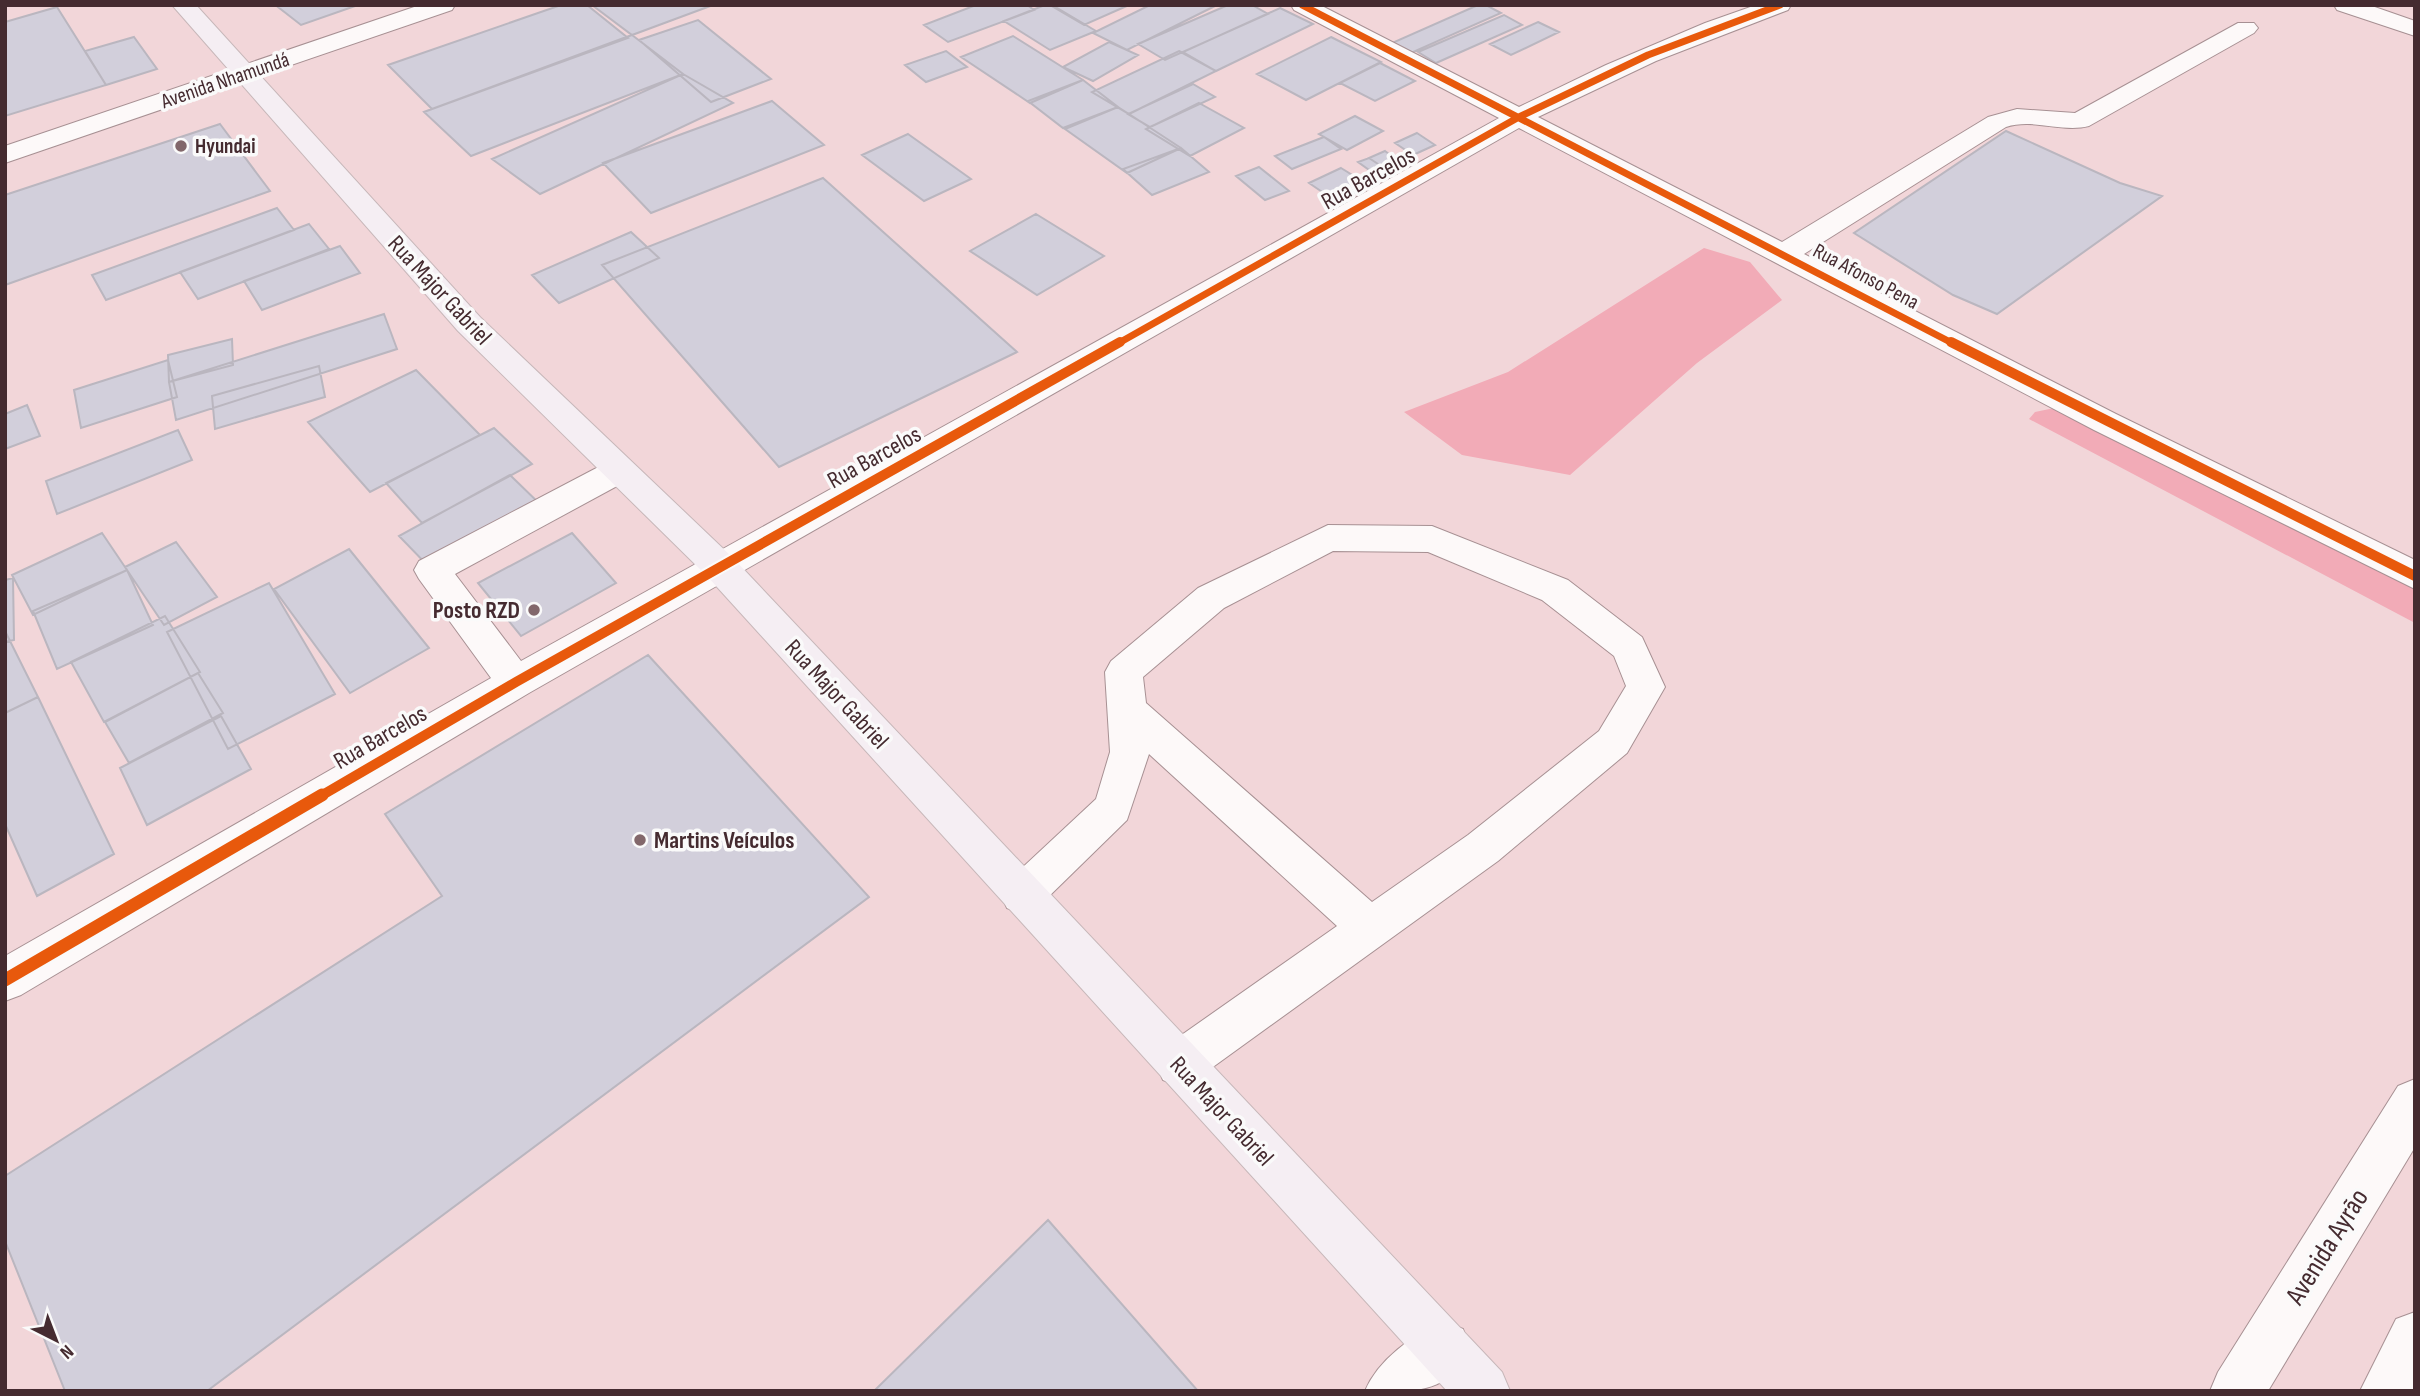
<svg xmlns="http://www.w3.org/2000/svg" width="2420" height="1396" font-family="'Sofia Sans Condensed',sans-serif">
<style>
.green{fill:#f2abb7}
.building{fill:#d2cfdb;stroke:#bab6bf;stroke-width:2}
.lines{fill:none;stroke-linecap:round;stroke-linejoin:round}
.minor-casing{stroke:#a79093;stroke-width:2}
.major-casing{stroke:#c7b7b9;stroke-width:2}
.minor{fill:#fdf9f9;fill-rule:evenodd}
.major{fill:#f5eef3;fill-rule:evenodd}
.cycleway-far2-casing{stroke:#fafafa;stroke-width:10}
.cycleway-far1-casing{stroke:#fafafa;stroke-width:14}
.cycleway-casing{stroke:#fafafa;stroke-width:18}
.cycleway-far2{stroke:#e8590c;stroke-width:7}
.cycleway-far1{stroke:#e8590c;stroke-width:10}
.cycleway{stroke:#e8590c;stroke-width:13}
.poi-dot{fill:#82676b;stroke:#fafafa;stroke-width:2.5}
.labels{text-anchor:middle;stroke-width:7;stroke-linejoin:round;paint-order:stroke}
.far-street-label{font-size:21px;fill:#452b30;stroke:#fafafa}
.far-poi-label{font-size:21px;font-weight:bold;fill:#452b30;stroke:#fafafa;text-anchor:start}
.street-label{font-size:24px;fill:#452b30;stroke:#fafafa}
.poi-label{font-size:24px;font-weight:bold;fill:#452b30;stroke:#fafafa;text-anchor:end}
.near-street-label{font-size:28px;fill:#452b30;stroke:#fafafa}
</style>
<rect width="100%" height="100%" fill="#f2d6d9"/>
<!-- green -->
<path class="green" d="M1704,248L1750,262L1782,300L1697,363L1570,475L1462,455L1404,412L1508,372Z
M2059,407L2415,585V623L2029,419L2035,412Z"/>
<!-- building -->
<path class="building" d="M283,5H358L301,25L278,7Z
M561,5H587L628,38L432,109L388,65Z
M592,5H713L632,35Z
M976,5H1027L1034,10L948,42L924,25Z
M1045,5H1052L1096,31L1050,50L1004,21Z
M1050,5H1129L1084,25Z
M1150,5H1217L1127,50L1093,33Z
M1228,5H1252L1268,14L1165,60L1138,44Z
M1478,5H1486L1501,13L1411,53L1392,43Z
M57,7L106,85L5,116V22Z
M1280,8L1313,24L1216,71L1183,52Z
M1504,15L1522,25L1436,63L1418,52Z
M698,20L771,79L711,102L639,40Z
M1538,22L1559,32L1511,55L1490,44Z
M632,35L683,74L471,156L424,112Z
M1013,36L1083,80L1030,103L961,57Z
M134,37L157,69L106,85L85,51Z
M1331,37L1381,62L1306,100L1257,74Z
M1109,42L1138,55L1093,81L1063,67Z
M946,51L967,67L926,82L905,65Z
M1179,51L1216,71L1129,114L1092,92Z
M1380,63L1415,81L1375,101L1340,83Z
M683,74L733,103L540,194L492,159Z
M1083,80L1118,107L1063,128L1028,101Z
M1193,84L1215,97L1150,127L1128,114Z
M772,101L824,145L651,213L603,163Z
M1199,103L1244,128L1190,156L1146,129Z
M1118,107L1129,114L1181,148L1127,173L1065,129Z
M1355,116L1383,131L1347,150L1319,134Z
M220,124L270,191L5,285V195Z
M2006,131L2120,183L2162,196L1997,314L1953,295L1854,233Z
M1417,133L1435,145L1413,155L1395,143Z
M908,134L971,179L924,201L862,155Z
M1324,137L1341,149L1292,169L1275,156Z
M1181,148L1209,172L1152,195L1123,169Z
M1385,151L1402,164L1387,170L1369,158Z
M1369,158L1387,170L1389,172L1379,177L1358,162Z
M1259,167L1289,191L1265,200L1236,176Z
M1341,168L1370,186L1337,202L1309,183Z
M823,178L1017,352L779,467L602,265Z
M277,208L294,230L106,300L92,275Z
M1036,214L1104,256L1037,295L970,251Z
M309,224L329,249L198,299L180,272Z
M631,232L659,258L559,303L532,275Z
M340,246L360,273L262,310L244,281Z
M384,314L397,349L176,420L169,382Z
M232,339L233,365L169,382L168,355Z
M168,360L177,397L81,428L74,390Z
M319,366L325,397L215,429L212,396Z
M416,370L480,435L370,492L308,422Z
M27,405L40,436L5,449V414Z
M494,428L532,464L422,523L386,483Z
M178,430L192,460L57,514L46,481Z
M510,475L543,507L432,570L399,536Z
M102,533L127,570L33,615L12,575Z
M572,533L616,583L521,636L478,583Z
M176,542L217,597L164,625L125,567Z
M349,549L429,648L350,693L274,589Z
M127,570L153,625L57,669L33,611Z
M13,578L14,640L5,642V580Z
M269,583L335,694L228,749L167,632Z
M165,616L200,672L104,722L71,662Z
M5,631L38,697L5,713Z
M648,655L869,897L207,1391H65L5,1241V1176L442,896L385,814Z
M198,673L223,713L129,763L105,722Z
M38,697L114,854L37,896L5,824V713Z
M221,716L251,769L147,825L120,768Z
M1048,1220L1198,1391H874Z"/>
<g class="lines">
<defs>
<path id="minor" d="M420,5H455L452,10L5,163V146Z
M1291,5H1320L1519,107L1606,65L1705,23L1756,5H1791L1788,10L1656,61L1538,117L1782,242L1988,117L2017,109L2075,113L2238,23H2254L2258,28L2254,33L2089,126C2062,133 2033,118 2006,127L1804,254L2116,414L2415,560V589L2094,430L1519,128L529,693L21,995L5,1001V956L491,678L419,579L414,570L419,561L606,463L618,459L630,463L635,471L630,479L455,574L521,661L1499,118L1294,10Z
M2334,5H2369L2415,21V36L2337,10Z
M1328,525L1432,526L1568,580L1642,637L1665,687L1627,753L1498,861L1195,1080L1179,1086L1163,1080L1156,1064L1163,1048L1337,926L1149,754L1127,820L1037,908L1022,914L1007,908L1001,895L1007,882L1096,799L1110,752L1105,672L1111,661L1198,588ZM1333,551L1428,552L1542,600L1614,656L1626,686L1599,731L1468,835L1372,902L1146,703L1143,677L1224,608Z
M2415,1079V1147L2268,1391H2210L2218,1372L2398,1086Z
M2415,1312V1391H2360L2396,1319Z
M1444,1322L1463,1329L1470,1348C1448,1396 1414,1391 1365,1391C1378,1360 1413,1334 1444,1322Z"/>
<path id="major" d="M172,5H196L480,317L733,558L1502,1372L1510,1391H1447L707,576L458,331Z"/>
</defs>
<!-- minor casing -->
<use href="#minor" class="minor-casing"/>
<!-- major casing -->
<use href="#major" class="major-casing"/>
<!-- minor -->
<use href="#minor" class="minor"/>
<!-- major -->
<use href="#major" class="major"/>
<defs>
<path id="cycleway-far2" d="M1302,5L1954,344
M1117,344L1519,117L1648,55L1780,5"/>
<path id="cycleway-far1" d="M1951,342L2415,576
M319,797L516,682L1120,342"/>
<path id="cycleway" d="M5,980L322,795"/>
</defs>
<!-- cycleway-far2 casing -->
<use href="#cycleway-far2" class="cycleway-far2-casing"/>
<!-- cycleway-far1 casing -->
<use href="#cycleway-far1" class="cycleway-far1-casing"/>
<!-- cycleway casing -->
<use href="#cycleway" class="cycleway-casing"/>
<!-- cycleway-far2 -->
<use href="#cycleway-far2" class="cycleway-far2"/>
<!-- cycleway-far1 -->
<use href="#cycleway-far1" class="cycleway-far1"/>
<!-- cycleway -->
<use href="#cycleway" class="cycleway"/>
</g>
<!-- markers -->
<g class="poi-dot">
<circle cx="181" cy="146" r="7"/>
<circle cx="534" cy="610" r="7"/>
<circle cx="640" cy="840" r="7"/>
</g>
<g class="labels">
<!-- far-street labels -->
<g class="far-street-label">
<text transform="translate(225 80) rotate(-19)" y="7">Avenida Nhamundá</text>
<text transform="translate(1866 276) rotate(28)" y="7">Rua Afonso Pena</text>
</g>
<!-- far-poi labels -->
<g class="far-poi-label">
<text x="195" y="153">Hyundai</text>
</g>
<!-- street labels -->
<g class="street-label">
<text transform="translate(1368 178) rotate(-29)" y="8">Rua Barcelos</text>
<text transform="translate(440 290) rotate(47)" y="8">Rua Major Gabriel</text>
<text transform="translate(874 457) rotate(-29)" y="8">Rua Barcelos</text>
<text transform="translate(837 694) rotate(47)" y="8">Rua Major Gabriel</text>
<text transform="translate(380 737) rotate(-30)" y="8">Rua Barcelos</text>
<text transform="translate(1222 1111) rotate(47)" y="8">Rua Major Gabriel</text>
</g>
<!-- poi labels -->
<g class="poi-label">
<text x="520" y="618">Posto RZD</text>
<text x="654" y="848" text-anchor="start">Martins Veículos</text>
</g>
<!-- near-street labels -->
<g class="near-street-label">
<text transform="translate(2326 1246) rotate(-58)" y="10">Avenida Ayrão</text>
</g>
</g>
<!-- border -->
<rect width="2420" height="1396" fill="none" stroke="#452b30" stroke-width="14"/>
<!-- north arrow -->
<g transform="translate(56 1340) rotate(138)" stroke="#fafafa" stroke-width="5" paint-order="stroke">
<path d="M0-5L12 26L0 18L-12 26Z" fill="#452b30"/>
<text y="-10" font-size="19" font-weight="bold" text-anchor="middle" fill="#452b30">N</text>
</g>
</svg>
